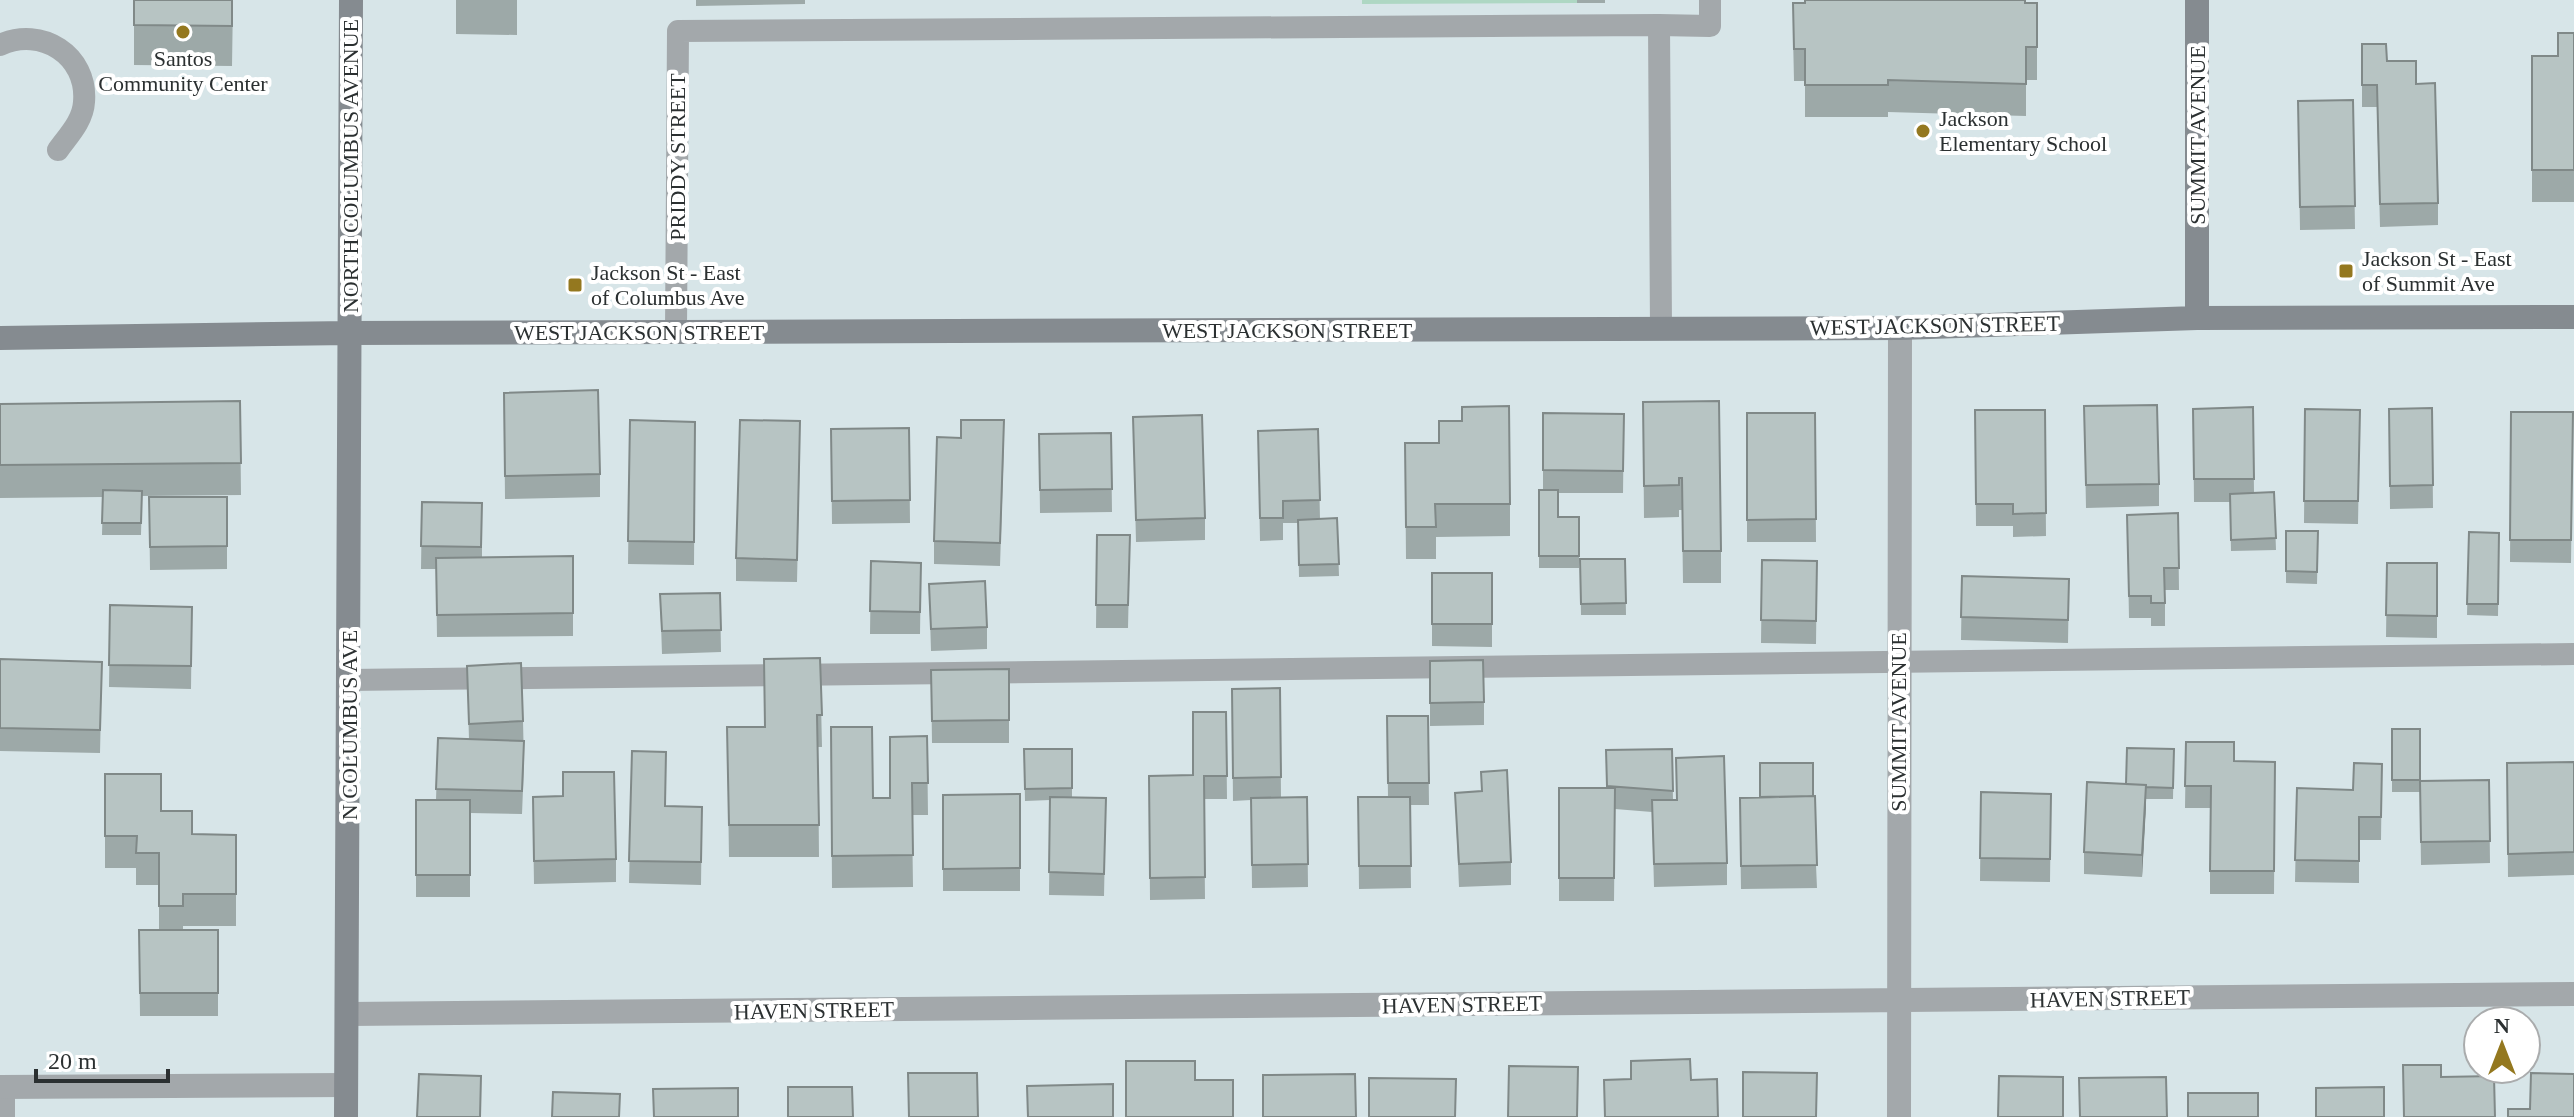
<svg xmlns="http://www.w3.org/2000/svg" width="2574" height="1117" font-family="'Times New Roman',serif">
<style>
.park{fill:url(#park-tufts)}
.lines{fill:none;stroke-linecap:round;stroke-linejoin:round}
.lane{stroke:#a3a8ab;stroke-width:22}
.street{stroke:#a3a8ab;stroke-width:24}
.secondary{stroke:#858b90;stroke-width:24}
.wall{fill:#9da9a8}
.shaded-wall{fill:#808988}
.building{fill:#b7c4c3;stroke:#808988;stroke-width:2}
.poi-dot{fill:#94781f;stroke:#fff;stroke-width:3}
.labels{text-anchor:middle;stroke-width:8;stroke-linejoin:round;paint-order:stroke}
.poi-label{font-size:22px;fill:#2b3031;stroke:#fff;text-anchor:start}
.street-label{font-size:22px;fill:#2b3031;stroke:#fff}
</style>
<defs>
<pattern id="park-tufts" width="24" height="20" patternUnits="userSpaceOnUse" patternTransform="scale(2)"><rect width="24" height="20" fill="#aed7c3"/><path d="M3 7l-1-3M5 7V3M7 7l1-3M15 17l-1-3M17 17v-4M19 17l1-3" fill="none" stroke="#96b9a8"/></pattern>
</defs>
<rect width="100%" height="100%" fill="#d7e5e8"/>
<!-- park -->
<path class="park" d="M1362,0H1577V3L1362,4Z"/>
<g class="lines">
<!-- lane -->
<path class="lane" d="M1659,25L1710,26V0
M0,45C41,26 88,55 84,102C83,121 68,136 58,150
M676,332L678,31L1659,25L1661,328
M349,680L2574,654
M4,1087V1117"/>
<!-- street -->
<path class="street" d="M349,1014L2574,994
M0,1087L346,1085
M1899,1117L1900,328"/>
<!-- secondary -->
<path class="secondary" d="M2197,0V318
M0,338L349,333L1900,328L2197,318L2574,317
M346,1117L351,0"/>
</g>
<!-- wall -->
<path class="wall" d="M134,0H233L232,66L134,65Z
M456,0H517V35L456,34Z
M696,0H805V4L696,6Z
M1577,0H1605V3H1577Z
M1805,3H2037V80H2026V116L1888,112V117H1805V81H1794L1793,35Z
M2574,33V202H2532V56H2558Z
M2362,44L2387,61L2438,203V225L2380,227L2377,107H2362Z
M2353,100L2355,229L2300,230L2298,101Z
M504,393L600,474V497L505,499Z
M240,401L241,495L142,496L141,535H102L103,497L0,498V404Z
M1643,402L1721,551V583H1683L1682,510H1679V517L1644,518Z
M2084,406L2159,484V506L2086,508Z
M2253,407L2254,493L2274,492L2276,550L2231,551L2230,502H2194L2193,409Z
M2432,408L2433,508L2390,509L2389,409Z
M2305,409L2360,410L2358,524L2304,523Z
M1975,410H2045L2046,536L2013,537V526H1976Z
M2511,412H2573L2571,563L2510,562Z
M1543,413L1624,414L1623,493H1558V517H1579V568H1539V490H1543Z
M1747,413H1815L1816,542H1747Z
M1133,417L1205,518V540L1136,542Z
M630,420L695,422L694,565L628,564Z
M909,428L910,523L832,524L831,429Z
M1318,429L1320,519L1337,518L1339,576L1299,577L1298,523H1283V540L1260,541L1258,431Z
M1111,433L1112,512L1040,513L1039,434Z
M1004,443L1000,566L934,564V541Z
M1405,443L1510,504V536L1436,537V559H1406Z
M800,444L797,582L736,581V558Z
M149,497H227V569L150,570Z
M422,502L482,503V557L573,556V636L437,637L436,569H421Z
M2178,513L2179,590H2165V626H2151V618H2129L2127,515Z
M2286,531H2318L2317,584L2286,583Z
M2469,532L2499,533L2498,616L2467,615Z
M1097,535H1130L1128,628H1096Z
M1580,559H1625L1626,615H1581Z
M1762,560L1817,561L1816,644L1761,643Z
M871,561L921,563L920,634H870Z
M2387,563H2437V638L2386,637Z
M1432,573H1492V647L1432,646Z
M1962,576L2069,579L2068,643L1961,640Z
M929,584L987,627V649L931,651Z
M720,593L721,652L662,654L660,594Z
M110,605L192,607L191,689L109,687Z
M820,658L822,747H818L819,857H729L727,727H764Z
M0,659L102,662L100,753L0,751Z
M1430,661L1484,702V725L1430,726Z
M467,666L523,721L524,764L522,814L470,813V897H416V800H436L438,738L469,740Z
M1009,669V743H932L931,670Z
M1280,688L1281,798L1307,797L1308,887L1252,888L1251,800L1233,801L1232,689Z
M1226,712L1227,799H1204L1205,899L1150,900L1149,776L1193,775Z
M1387,716H1428L1429,805H1410L1411,888L1359,889L1358,797H1388Z
M831,727L873,798H890L927,736L928,815H912L913,887L832,888Z
M2392,729L2420,781L2489,780L2490,863L2421,865L2420,792H2392Z
M2186,742L2234,761L2275,762L2274,894H2210V808H2185Z
M1024,749H1072V797L1106,798L1104,896L1049,895L1050,800L1025,801Z
M1672,749L1673,800L1727,863V885L1654,887L1652,812L1615,809L1614,901H1559V788H1606V750Z
M2174,749L2173,799H2146L2142,877L2084,874V852L2126,784Z
M632,751L666,806L702,807L701,885L629,883Z
M2574,762V875L2508,877L2507,763Z
M2382,764L2381,840H2359V883L2295,882L2297,788L2353,790Z
M1481,772L1511,862V885L1459,887L1455,793L1481,791Z
M105,774L192,834L236,835V926H183V930H218V1016H140L139,930H159V885H136V868H105Z
M1981,792L2051,794L2050,882L1980,881Z
M1020,794V891H943V795Z
M563,796L616,859V882L534,884L533,819Z
M1813,796L1817,888L1741,889L1740,821Z"/>
<!-- shaded-wall -->
<path class="shaded-wall" d="M2146,785V807L2142,877V855Z"/>
<!-- building -->
<path class="building" d="M134,0H232V26L134,25Z
M1805,0H2025V3H2037V47H2026V84L1888,80V85H1805V49H1794L1793,3H1805Z
M2558,33H2574V170H2532V56H2558Z
M2362,44H2386L2387,61H2416V84L2435,83L2438,203L2380,204L2377,85H2362Z
M2353,100L2355,206L2300,207L2298,101Z
M598,390L600,474L505,476L504,393Z
M240,401L241,463L0,465V404Z
M1719,401L1721,551H1683L1682,478H1679V485L1644,486L1643,402Z
M2157,405L2159,484L2086,485L2084,406Z
M1509,406L1510,504H1435L1436,527H1406L1405,443H1439V421H1462V407Z
M2253,407L2254,479H2194L2193,409Z
M2432,408L2433,485L2390,486L2389,409Z
M2305,409L2360,410L2358,501H2304Z
M1975,410H2045L2046,513L2013,514V504H1976Z
M2511,412H2573L2571,540H2510Z
M1543,413L1624,414L1623,471L1543,470Z
M1747,413H1815L1816,519L1747,520Z
M1202,415L1205,518L1136,520L1133,417Z
M630,420L695,422L694,542L628,541Z
M740,420L800,421L797,560L736,558Z
M961,420H1004L1000,543L934,541L937,437L961,438Z
M909,428L910,500L832,501L831,429Z
M1318,429L1320,500L1283,501V518H1260L1258,431Z
M1111,433L1112,489L1040,490L1039,434Z
M103,490L142,491L141,523H102Z
M1539,490H1558V517H1579V556H1539Z
M2274,492L2276,538L2231,540L2230,494Z
M149,497H227V546L150,547Z
M422,502L482,503L481,547L421,546Z
M2178,513L2179,568H2164L2165,603H2151V596H2129L2127,515Z
M1337,518L1339,564L1299,565L1298,520Z
M2286,531H2318L2317,572L2286,571Z
M2469,532L2499,533L2498,604H2467Z
M1097,535H1130L1128,605H1096Z
M573,556V613L437,615L436,558Z
M1580,559H1625L1626,603L1581,604Z
M1762,560L1817,561L1816,621L1761,620Z
M871,561L921,563L920,612L870,611Z
M2387,563H2437V616L2386,615Z
M1432,573H1492V624H1432Z
M1962,576L2069,579L2068,620L1961,617Z
M985,581L987,627L931,629L929,584Z
M720,593L721,630L662,631L660,594Z
M110,605L192,607L191,666L109,665Z
M820,658L822,715H817L819,825H729L727,727H765L764,659Z
M0,659L102,662L100,730L0,728Z
M1483,660L1484,702L1430,703V661Z
M521,663L523,721L469,724L467,666Z
M1009,669V720L932,721L931,670Z
M1280,688L1281,777L1233,778L1232,689Z
M1193,712H1226L1227,776H1204L1205,877L1150,878L1149,776L1193,775Z
M1387,716H1428L1429,783H1388Z
M831,727H872L873,798H890V737L927,736L928,783H912L913,855L832,856Z
M2392,729H2420V780H2392Z
M438,738L524,741L522,791L436,789Z
M2186,742H2234V761L2275,762L2274,871H2210L2211,786H2185Z
M2127,748L2174,749L2173,788L2146,787V785L2126,784Z
M1024,749H1072V788L1025,789Z
M1672,749L1673,791L1607,786L1606,750Z
M632,751L666,752L665,806L702,807L701,862L629,861Z
M1724,756L1727,863L1654,864L1652,800H1677L1676,758Z
M2574,762V852L2508,854L2507,763Z
M1760,763H1813V796L1760,797Z
M2354,763L2382,764L2381,817H2359V861L2295,860L2297,788L2353,790Z
M1507,770L1511,862L1459,864L1455,793L1482,791L1481,772Z
M563,772H614L616,859L534,861L533,797L563,796Z
M105,774H161V811H192V834L236,835V894H183V906H159V853H136L137,836H105Z
M2489,780L2490,841L2421,842L2420,781Z
M2087,782L2146,785L2142,855L2084,852Z
M1559,788H1615L1614,878H1559Z
M1981,792L2051,794L2050,859L1980,858Z
M1020,794V868L943,869V795Z
M1815,796L1817,865L1741,866L1740,798Z
M1050,797L1106,798L1104,874L1049,872Z
M1307,797L1308,864L1252,865L1251,798Z
M1358,797H1410L1411,866H1359Z
M416,800H470V875H416Z
M139,930H218V993H140Z
M1690,1059L1691,1080L1717,1079L1718,1117H1605L1604,1080L1631,1079V1061Z
M1126,1061H1195V1080H1233V1117H1126Z
M2403,1065H2441V1077L2494,1076L2495,1117H2404Z
M1509,1066L1578,1067L1577,1117H1508Z
M1743,1072L1817,1073L1816,1117H1743Z
M908,1073H977L978,1117H909Z
M2531,1073L2574,1074V1117H2508V1109H2530Z
M419,1074L481,1076L480,1117H417Z
M1355,1074L1356,1117H1263V1075Z
M1999,1076L2063,1077V1117H1998Z
M2166,1077L2167,1117H2080L2079,1078Z
M1369,1078L1456,1079L1455,1117H1369Z
M1113,1084V1117H1028L1027,1086Z
M788,1087H852L853,1117H788Z
M2384,1087V1117H2316V1088Z
M738,1088V1117H654L653,1089Z
M553,1092L620,1094L619,1117H552Z
M2188,1093H2258V1117H2188Z"/>
<!-- markers -->
<g class="poi-dot">
<circle cx="183" cy="32" r="8"/>
<circle cx="1923" cy="131" r="8"/>
<rect x="2338" y="263" width="16" height="16" rx="4"/>
<rect x="567" y="277" width="16" height="16" rx="4"/>
</g>
<g class="labels">
<!-- poi labels -->
<g class="poi-label">
<text x="183" y="66" text-anchor="middle">Santos<tspan x="183" dy="25">Community Center</tspan></text>
<text x="1939" y="126">Jackson<tspan x="1939" dy="25">Elementary School</tspan></text>
<text x="2362" y="266">Jackson St - East<tspan x="2362" dy="25">of Summit Ave</tspan></text>
<text x="591" y="280">Jackson St - East<tspan x="591" dy="25">of Columbus Ave</tspan></text>
</g>
<!-- street labels -->
<g class="street-label">
<text transform="translate(2197 135) rotate(-90)" y="8">SUMMIT AVENUE</text>
<text transform="translate(677 157) rotate(-90)" y="8">PRIDDY STREET</text>
<text transform="translate(350 166) rotate(-90)" y="8">NORTH COLUMBUS AVENUE</text>
<text transform="translate(1935 325) rotate(-1)" y="8">WEST JACKSON STREET</text>
<text x="1287" y="338">WEST JACKSON STREET</text>
<text x="639" y="340">WEST JACKSON STREET</text>
<text transform="translate(1898 722) rotate(-90)" y="8">SUMMIT AVENUE</text>
<text transform="translate(349 725) rotate(-90)" y="8">N COLUMBUS AVE</text>
<text transform="translate(2110 998) rotate(-1)" y="8">HAVEN STREET</text>
<text transform="translate(1462 1004) rotate(-1)" y="8">HAVEN STREET</text>
<text transform="translate(814 1010) rotate(-1)" y="8">HAVEN STREET</text>
</g>
</g>
<!-- north arrow -->
<g transform="translate(2502 1045)"><circle r="38" fill="#ffffff" stroke="#aaacad" stroke-width="2"/>
<path d="M0-6L14 30L0 20L-14 30Z" fill="#94781f"/>
<text y="-12" font-size="22" font-weight="bold" text-anchor="middle" fill="#2b3031">N</text>
</g>
<!-- scale -->
<path d="M36 1069v12h132v-12" fill="none" stroke="#2b3031" stroke-width="4"/>
<text x="48" y="1069" font-size="24" fill="#2b3031" stroke="#ffffff" stroke-width="6" paint-order="stroke">20 m</text>
</svg>
